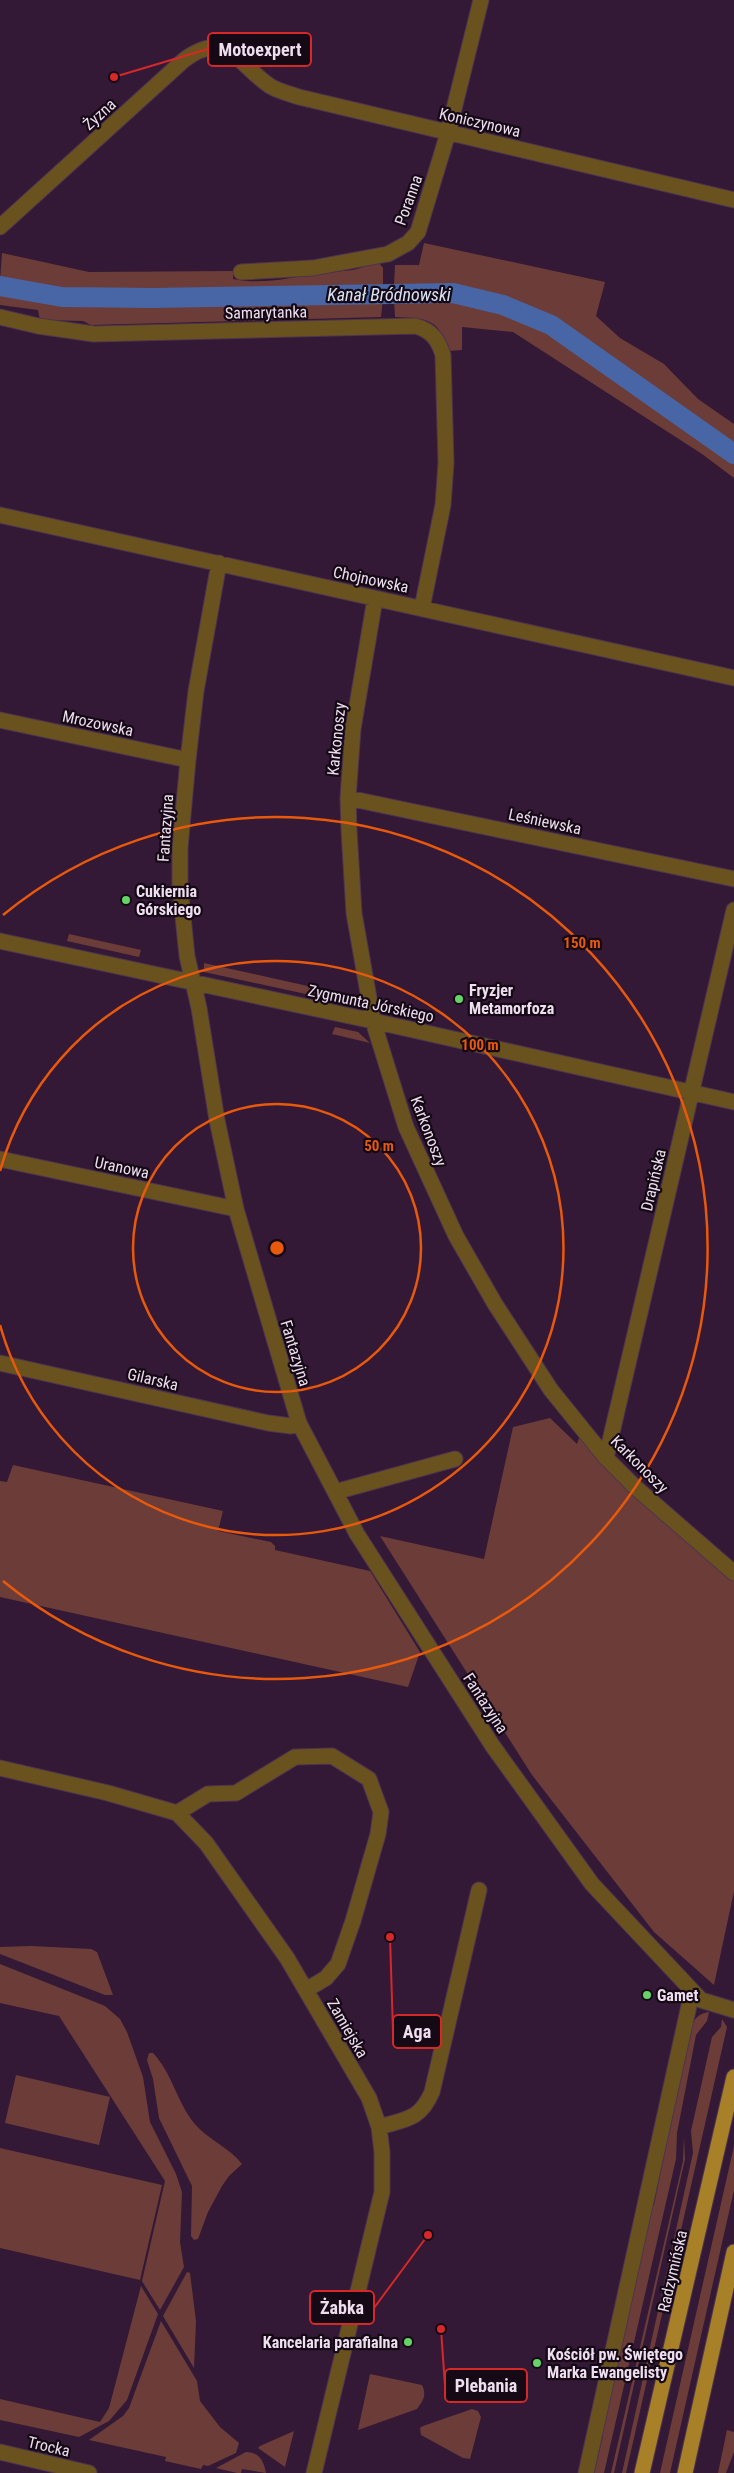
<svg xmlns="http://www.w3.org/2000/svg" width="734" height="2473" font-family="'Roboto Condensed',sans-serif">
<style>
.green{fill:#6c3c39}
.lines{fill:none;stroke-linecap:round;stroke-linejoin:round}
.canal{stroke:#4866a5;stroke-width:20}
.minor-casing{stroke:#4d354f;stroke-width:17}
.major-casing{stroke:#4d354f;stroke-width:17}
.minor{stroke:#6a521f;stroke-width:15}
.major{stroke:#a78027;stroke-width:15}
.ring{fill:none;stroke:#e8590c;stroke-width:2.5}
.poi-dot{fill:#65d467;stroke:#140915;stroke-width:2}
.labels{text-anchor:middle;stroke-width:4.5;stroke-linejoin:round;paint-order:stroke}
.street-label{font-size:16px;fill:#eedeef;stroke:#140915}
.poi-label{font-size:16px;font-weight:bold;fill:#eedeef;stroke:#140915;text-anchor:start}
.water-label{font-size:18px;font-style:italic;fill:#d8e2f4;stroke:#140915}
.centre{fill:#e8590c;stroke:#140915;stroke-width:2.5}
.ring-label{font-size:15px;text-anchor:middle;font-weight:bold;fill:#e8590c;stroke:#140915;stroke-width:4.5;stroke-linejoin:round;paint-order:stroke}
.leader{fill:none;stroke:#d62828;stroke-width:2}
.callout-dot{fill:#d62828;stroke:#140915;stroke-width:2}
.callout{fill:#140915;stroke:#d62828;stroke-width:2}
.callout-label{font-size:18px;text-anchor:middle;font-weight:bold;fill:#eedeef}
</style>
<rect width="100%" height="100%" fill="#331935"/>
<!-- green -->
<path class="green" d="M424,243L605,282L596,316L620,338L664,364L698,399L734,424V446L559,322L507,299L472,290L449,286L394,285L395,265H419Z
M2,253L89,272L233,271V279C262,285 290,278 318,273C331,271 345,272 357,269C366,266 370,264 380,264L383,268V287L81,292L0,281Z
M0,292C127,312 255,302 383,299L381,317L91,325L83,321L40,320L38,310L0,305Z
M401,297L446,299L488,307L545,329L734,461V478L702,454L513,332L462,327V350L448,351C440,318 425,318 395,317L394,299Z
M69,934L141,950L139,957L67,941Z
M204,963L357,997L352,1004L204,972Z
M335,1027L358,1032L370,1043L332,1034Z
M550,1418L577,1444L579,1438L734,1580V1891L714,1985L654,1932L532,1775L380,1536L484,1559L513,1427Z
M13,1465L223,1511L218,1531L271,1542L275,1546V1550L370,1571L420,1652L408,1687L0,1597V1481L7,1482Z
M31,1946L91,1949L97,1952L113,1995H105L0,1954V1947Z
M0,1964L105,2006L120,2019L127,2032L143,2077L150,2122L176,2174L182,2192L180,2242L184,2267L160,2310L142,2281L165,2181L59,2016L0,2003Z
M709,2012L707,2021L696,2035L677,2133L676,2159L604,2473H594L603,2436L601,2429L647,2210L654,2205L690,2030C692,2020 699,2013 709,2012Z
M722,2019L727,2027L626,2473H622L693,2153L691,2131L712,2037L721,2027Z
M149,2053H153C172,2073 177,2102 194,2123C207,2139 230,2148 242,2164L229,2176L222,2186L208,2212L198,2239L194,2240L191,2236L192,2186L159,2118L153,2079L147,2060Z
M16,2075L110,2097L99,2145L5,2123Z
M684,2136L685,2159L614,2473H611L683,2161Z
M734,2146V2190L670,2473H660Z
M0,2148L162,2185L140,2280L0,2248Z
M187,2272L190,2273L196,2321L194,2368L163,2316Z
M141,2286L158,2314L127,2400L109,2421L79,2437L0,2420V2399L100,2422L109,2408Z
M161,2321L197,2381L200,2401L220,2427L239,2443L236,2453L208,2466L203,2465L201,2469L165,2461L166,2457L89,2440L123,2416L129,2408Z
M370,2374L422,2385C427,2395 423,2401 417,2409L358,2430Z
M472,2409L478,2411L481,2417L470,2459L463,2458L421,2435L420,2428L423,2426Z
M727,2430L734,2432V2452L726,2473H718Z
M294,2431L285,2467L258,2448L260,2446Z
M246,2452C259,2452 264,2461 266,2473L242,2469L241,2473H237L216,2468Z"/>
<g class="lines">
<!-- canal -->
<path class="canal" d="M0,286L62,297L153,298L453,293L503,305L551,325L734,454"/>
<defs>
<path id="minor" d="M0,227L184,60C228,28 237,64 270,86C278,91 290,94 299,97L734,200
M241,272L313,268L388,254L408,243L418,232L448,133L481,0
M0,317L38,326L94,334L415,326C431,330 438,339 443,355L446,463L443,505L422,608
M0,515L734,678
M219,563L196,691L188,760L180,848V887L187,956L199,1008L217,1120L236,1209L299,1423L357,1534L492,1745L592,1884L701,2000L734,2010
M375,599L353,729L348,798L349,830L354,913L373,1021L406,1127L456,1236L495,1304L551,1390L606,1458L635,1487L734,1573
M0,720L188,760
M348,798L734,879
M0,941L373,1021L734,1102
M0,1159L236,1209
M0,1363L268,1423L291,1426L299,1423
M606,1458L734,910
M335,1492L455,1459
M0,1768L108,1793L177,1813L206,1843L287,1958L369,2098L379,2127L382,2152V2192L314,2473
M177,1813L208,1794L236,1793L295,1757L332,1756L369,1779L381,1812L378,1834L353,1921L338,1964L326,1978L306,1990
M379,2127C406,2119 420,2120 432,2092L479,1890
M0,2452L89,2473
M586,2473L692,1992"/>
<path id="major" d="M642,2473L734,2077
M685,2473L734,2252"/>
</defs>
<!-- minor casing -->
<use href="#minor" class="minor-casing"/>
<!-- major casing -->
<use href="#major" class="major-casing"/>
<!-- minor -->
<use href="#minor" class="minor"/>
<!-- major -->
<use href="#major" class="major"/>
</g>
<!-- distance rings -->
<g class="ring">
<circle cx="277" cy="1248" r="144"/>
<path d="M0 1171A287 287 0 1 1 0 1325"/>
<path d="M3 915A431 431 0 1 1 3 1581"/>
</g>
<!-- markers -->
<g class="poi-dot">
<circle cx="126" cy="900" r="5"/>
<circle cx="459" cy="999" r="5"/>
<circle cx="647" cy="1995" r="5"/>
<circle cx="408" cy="2342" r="5"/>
<circle cx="537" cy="2363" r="5"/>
</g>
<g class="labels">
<!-- street labels -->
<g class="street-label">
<text transform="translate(99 114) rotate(-42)" y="6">Żyzna</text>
<text transform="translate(480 122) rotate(13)" y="6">Koniczynowa</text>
<text transform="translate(408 200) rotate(-70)" y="6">Poranna</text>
<text transform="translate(266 312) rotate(-1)" y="6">Samarytanka</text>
<text transform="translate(371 579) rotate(12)" y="6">Chojnowska</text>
<text transform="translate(98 723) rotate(12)" y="6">Mrozowska</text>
<text transform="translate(336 739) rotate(-84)" y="6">Karkonoszy</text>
<text transform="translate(545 821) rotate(12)" y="6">Leśniewska</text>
<text transform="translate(165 828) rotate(-86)" y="6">Fantazyjna</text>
<text transform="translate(371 1003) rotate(12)" y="6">Zygmunta Jórskiego</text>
<text transform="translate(429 1131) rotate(69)" y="6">Karkonoszy</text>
<text transform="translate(122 1167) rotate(12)" y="6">Uranowa</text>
<text transform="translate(653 1180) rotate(-77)" y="6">Drapińska</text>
<text transform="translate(296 1353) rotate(73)" y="6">Fantazyjna</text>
<text transform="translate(153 1379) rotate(13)" y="6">Gilarska</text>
<text transform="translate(640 1464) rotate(45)" y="6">Karkonoszy</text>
<text transform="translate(486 1703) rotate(57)" y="6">Fantazyjna</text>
<text transform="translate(348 2028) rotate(60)" y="6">Zamiejska</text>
<text transform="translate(672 2271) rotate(-77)" y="6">Radzymińska</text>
<text transform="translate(49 2446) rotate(13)" y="6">Trocka</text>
</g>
<!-- poi labels -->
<g class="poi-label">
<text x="136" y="897">Cukiernia<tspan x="136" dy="18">Górskiego</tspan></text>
<text x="469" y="996">Fryzjer<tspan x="469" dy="18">Metamorfoza</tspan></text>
<text x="657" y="2001">Gamet</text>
<text x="398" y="2348" text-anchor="end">Kancelaria parafialna</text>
<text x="547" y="2360">Kościół pw. Świętego<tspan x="547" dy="18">Marka Ewangelisty</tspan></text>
</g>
<!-- water labels -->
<g class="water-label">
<text x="389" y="301">Kanał Bródnowski</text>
</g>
</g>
<circle cx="277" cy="1248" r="8" class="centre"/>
<g class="ring-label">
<text x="582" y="948">150 m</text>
<text x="480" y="1050">100 m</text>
<text x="379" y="1151">50 m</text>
</g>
<!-- callouts -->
<path class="leader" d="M114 77L208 49M390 1937L393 2031M428 2235L374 2308M441 2329L445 2386"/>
<g class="callout-dot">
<circle cx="114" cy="77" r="5"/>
<circle cx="390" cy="1937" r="5"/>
<circle cx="428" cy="2235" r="5"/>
<circle cx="441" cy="2329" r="5"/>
</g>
<g class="callout">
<rect x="208" y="33" width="103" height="33" rx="5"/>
<rect x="393" y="2015" width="48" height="33" rx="5"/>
<rect x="310" y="2291" width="64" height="33" rx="5"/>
<rect x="445" y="2369" width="82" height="33" rx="5"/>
</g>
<g class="callout-label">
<text x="260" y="56">Motoexpert</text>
<text x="417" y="2038">Aga</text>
<text x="342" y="2314">Żabka</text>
<text x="486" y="2392">Plebania</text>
</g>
</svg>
